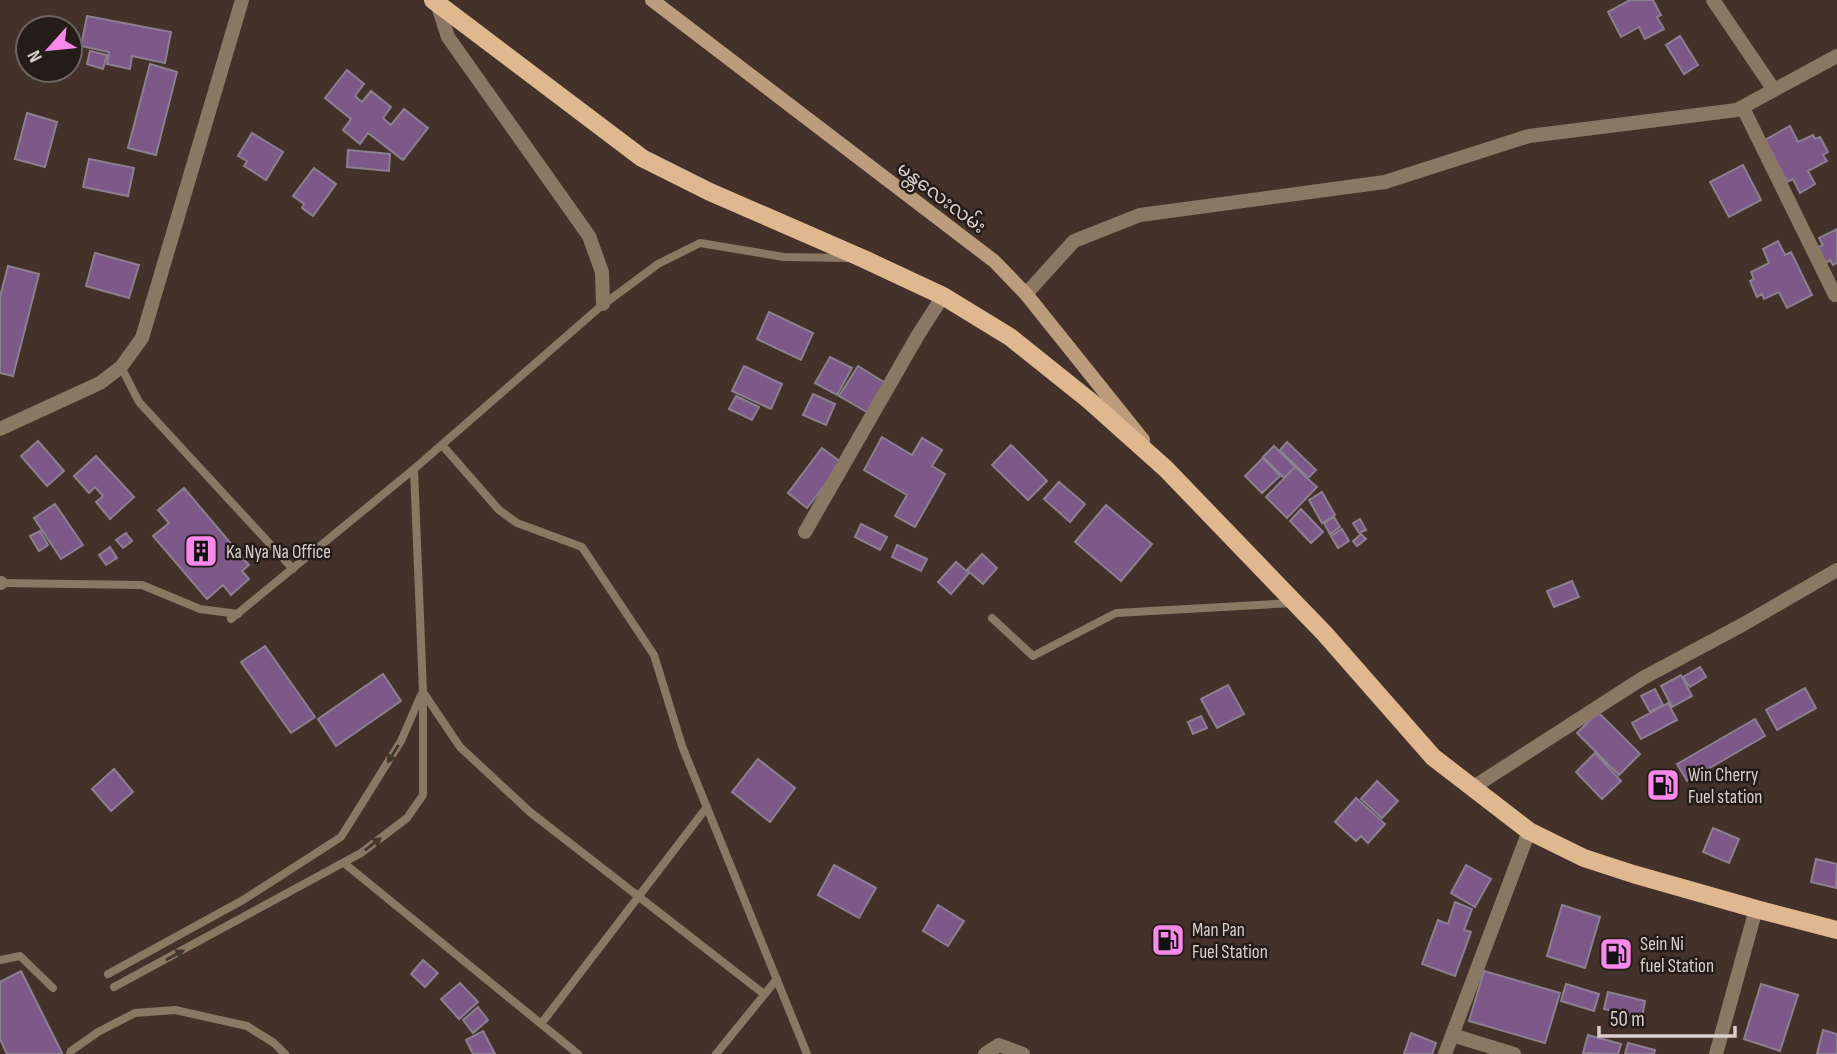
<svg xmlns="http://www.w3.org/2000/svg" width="1837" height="1054" font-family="'Sofia Sans Condensed','Noto Sans Myanmar',sans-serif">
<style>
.building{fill:#7c5988;stroke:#8c7f90;stroke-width:2}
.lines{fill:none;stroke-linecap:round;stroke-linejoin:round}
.service{stroke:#8b7864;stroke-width:8}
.minor{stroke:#8b7864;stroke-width:14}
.secondary{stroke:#bb9c7d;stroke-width:14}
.primary{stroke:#dfb88f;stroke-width:18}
.oneway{fill:#43382f}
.labels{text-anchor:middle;stroke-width:5;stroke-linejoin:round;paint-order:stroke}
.street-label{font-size:19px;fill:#dccfcb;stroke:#241c18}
.poi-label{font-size:19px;fill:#dccfcb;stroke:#241c18;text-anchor:start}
</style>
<rect width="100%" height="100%" fill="#44312a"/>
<!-- building -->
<path class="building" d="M1630,0H1653L1661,15L1657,17L1664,29L1645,39L1639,27L1621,37L1608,12Z
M87,16L171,32L165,63L132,56L130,69L107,64L109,52L81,46Z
M1680,36L1698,65L1684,74L1666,45Z
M90,51L107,55L103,69L87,64Z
M150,64L177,72L156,155L128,148Z
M347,70L364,84L355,96L362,102L371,91L391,107L383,118L391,125L404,109L428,128L403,160L368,133L360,144L343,130L351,119L325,98Z
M27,113L57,122L45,167L15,159Z
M1790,126L1798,142L1813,135L1815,139L1820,137L1828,152L1823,155L1827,161L1808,171L1815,184L1800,193L1793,179L1787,182L1765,140Z
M252,133L283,152L266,180L244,166L247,161L238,156Z
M348,150L390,154L389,171L347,167Z
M89,159L134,168L128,196L83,187Z
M1743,165L1761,200L1729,217L1710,182Z
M314,168L336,184L313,216L302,208L304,204L293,196Z
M1837,229V263L1833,265L1830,260L1826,263L1818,247L1823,245L1819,238Z
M1778,241L1785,255L1791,252L1812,295L1787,308L1779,292L1764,299L1762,294L1757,297L1750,281L1754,279L1751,272L1769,263L1763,249Z
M95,253L139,265L129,298L86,286Z
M8,266L39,274L13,376L0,373V297Z
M769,312L813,333L801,360L757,339Z
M830,357L852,368L837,395L815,383Z
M744,366L782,384L771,409L732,391Z
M858,366L887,384L870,414L839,396Z
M813,394L835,404L826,425L803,415Z
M736,396L759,407L752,420L729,409Z
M882,437L912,455L922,438L942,450L932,466L945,474L915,527L895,516L907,495L864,470Z
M38,441L64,471L47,486L21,456Z
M1287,442L1316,470L1308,478L1280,450Z
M1011,445L1047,481L1028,500L992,465Z
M1274,446L1295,467L1284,478L1263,457Z
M822,448L842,463L807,508L788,493Z
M96,456L134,497L110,519L96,502L103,496L95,487L89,493L74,476Z
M1263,458L1280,476L1262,493L1245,476Z
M1295,467L1317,487L1287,518L1266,497Z
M1059,482L1085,504L1070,522L1044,499Z
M184,488L249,565L242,571L249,579L231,595L223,585L207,599L153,536L169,523L158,510Z
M1322,492L1335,515L1322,523L1309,500Z
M55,504L83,545L61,559L34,518Z
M1106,505L1152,544L1121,581L1075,542Z
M1301,509L1323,532L1311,543L1290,521Z
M1334,517L1340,527L1330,534L1324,523Z
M1360,519L1366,530L1359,533L1353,523Z
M861,524L887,537L880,550L855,537Z
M1342,529L1349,541L1338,548L1331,536Z
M40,531L48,545L39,551L30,536Z
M126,533L132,541L123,548L116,540Z
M1361,534L1366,539L1357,546L1353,541Z
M897,545L927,559L921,571L892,557Z
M110,547L117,558L106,565L99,555Z
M982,554L997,568L983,584L967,570Z
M956,562L969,573L951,594L938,582Z
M1572,581L1579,597L1554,607L1547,591Z
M265,646L315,717L291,733L241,662Z
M1700,667L1706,677L1690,687L1683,677Z
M383,674L401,701L336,746L318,719Z
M1681,675L1692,696L1672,707L1661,686Z
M1228,685L1244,714L1217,728L1201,699Z
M1805,688L1816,708L1777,730L1766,710Z
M1655,689L1663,705L1650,712L1641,696Z
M1668,703L1677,720L1641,739L1632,723Z
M1598,712L1640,754L1619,775L1577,733Z
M1201,716L1207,728L1193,734L1188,722Z
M1755,719L1765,736L1687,781L1677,764Z
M1595,753L1621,781L1602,799L1576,772Z
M758,759L795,788L770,822L732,792Z
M114,769L133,792L111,811L92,789Z
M1377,781L1398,801L1382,818L1361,799Z
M1356,798L1385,824L1368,843L1361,836L1356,841L1335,822Z
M1713,828L1739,839L1729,863L1703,852Z
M1816,859L1837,864L1836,888L1811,882Z
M834,865L876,888L859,918L818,895Z
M1466,865L1491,879L1475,907L1451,893Z
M1455,902L1472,909L1464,930L1471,932L1455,976L1422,964L1438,920L1448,924Z
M938,905L964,921L948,946L923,931Z
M1562,905L1600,917L1585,968L1547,956Z
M423,960L438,973L425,987L411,974Z
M21,971L62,1053L59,1054H7L0,1039V982Z
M1484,971L1560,993L1545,1043L1469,1021Z
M460,983L478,1002L459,1019L441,999Z
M1566,984L1599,994L1594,1011L1561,1001Z
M1761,984L1798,995L1780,1051L1744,1039Z
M1608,992L1645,1001L1642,1018L1604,1009Z
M478,1007L488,1020L473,1033L463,1020Z
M1823,1030L1837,1034V1054H1817Z
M483,1031L495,1054H473L466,1040Z
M1411,1033L1436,1043L1432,1054H1404Z
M1588,1035L1621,1044L1618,1054L1583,1053Z
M1628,1043L1655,1050L1654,1054H1625Z"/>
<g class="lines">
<!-- service -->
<path class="service" d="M121,367L139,402L293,569
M442,445L499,510L517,523L582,547L654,655L682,746L807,1054
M1,583L142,585L200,609L238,614
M992,618L1033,656L1116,613L1293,603
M231,619L414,469
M423,692L460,747L530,812L764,994
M344,863L578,1054
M0,960L20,956L53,988
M108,974L243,900L341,837L401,741L421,695
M114,987L361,853L407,818L423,795V692L414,469L600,307L658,264L700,243L784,257L848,258
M541,1024L707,807
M70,1054L71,1051L98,1032L135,1013L175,1010L247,1026L274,1043L285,1054
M716,1054L777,979"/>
<!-- minor -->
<path class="minor" d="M1713,0L1774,90
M437,3L448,37L589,236L602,272L603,304
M1743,108L1835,295L1837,294
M1026,294L1074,241L1140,215L1385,182L1529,136L1737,110L1837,56
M0,429L100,383L121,367L142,338L242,0
M805,532L918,335L943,296
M0,583H1
M1472,788L1643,678L1742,625L1837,570
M1452,1035L1514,1054
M985,1054L999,1045L1023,1054
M1445,1054L1529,831
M1716,1054L1756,909"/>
<!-- secondary -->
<path class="secondary" d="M652,0L994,261L1026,294L1143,440"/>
<!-- primary -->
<path class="primary" d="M433,0L642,158L710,192L864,259L943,296L1010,337L1090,401L1166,469L1325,634L1433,757L1529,831L1584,858L1633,874L1756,909L1837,930"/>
</g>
<!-- one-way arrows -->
<defs><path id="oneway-solid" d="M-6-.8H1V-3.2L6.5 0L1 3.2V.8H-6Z" transform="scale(1.75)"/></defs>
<g class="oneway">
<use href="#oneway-solid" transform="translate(393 754) rotate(122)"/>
<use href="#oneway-solid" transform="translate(373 844) rotate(-37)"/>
<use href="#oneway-solid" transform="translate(175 955) rotate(-28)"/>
</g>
<!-- icons -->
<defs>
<symbol id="building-square" viewBox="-11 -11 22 22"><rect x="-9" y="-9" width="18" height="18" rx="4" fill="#f888ea" stroke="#241c18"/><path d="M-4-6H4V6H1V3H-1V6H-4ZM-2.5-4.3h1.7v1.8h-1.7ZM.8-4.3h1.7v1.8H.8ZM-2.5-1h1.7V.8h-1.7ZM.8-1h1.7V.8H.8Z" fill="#111"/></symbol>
<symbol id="fuel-square" viewBox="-11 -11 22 22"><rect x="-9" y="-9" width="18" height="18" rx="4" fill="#f888ea" stroke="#241c18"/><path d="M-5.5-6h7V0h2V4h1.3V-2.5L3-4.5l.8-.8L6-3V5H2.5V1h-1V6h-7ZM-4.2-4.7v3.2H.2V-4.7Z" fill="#111"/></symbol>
</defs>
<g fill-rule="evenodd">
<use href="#building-square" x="182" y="532" width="38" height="38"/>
<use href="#fuel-square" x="1644" y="766" width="38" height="38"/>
<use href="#fuel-square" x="1149" y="921" width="38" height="38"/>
<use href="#fuel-square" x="1597" y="935" width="38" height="38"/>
</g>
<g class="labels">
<!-- street labels -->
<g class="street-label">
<text transform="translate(942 197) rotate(37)" y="7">မန္တလေးလမ်း</text>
</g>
<!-- poi labels -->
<g class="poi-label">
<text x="226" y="558">Ka Nya Na Office</text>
<text x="1688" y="781">Win Cherry<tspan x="1688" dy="22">Fuel station</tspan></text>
<text x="1192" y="936">Man Pan<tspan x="1192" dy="22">Fuel Station</tspan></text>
<text x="1640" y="950">Sein Ni<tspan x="1640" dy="22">fuel Station</tspan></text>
</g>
</g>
<!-- north arrow -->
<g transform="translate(49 49) rotate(243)"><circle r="33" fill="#241c18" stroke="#6e6460" stroke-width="2"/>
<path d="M0-5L12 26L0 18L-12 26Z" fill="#f888ea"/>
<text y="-10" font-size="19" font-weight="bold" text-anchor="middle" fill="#dccfcb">N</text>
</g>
<!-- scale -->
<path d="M1599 1026v10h136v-10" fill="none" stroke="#dccfcb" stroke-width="3.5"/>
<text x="1610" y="1026" font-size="21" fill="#dccfcb" stroke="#241c18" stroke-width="5" paint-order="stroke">50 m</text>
</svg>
